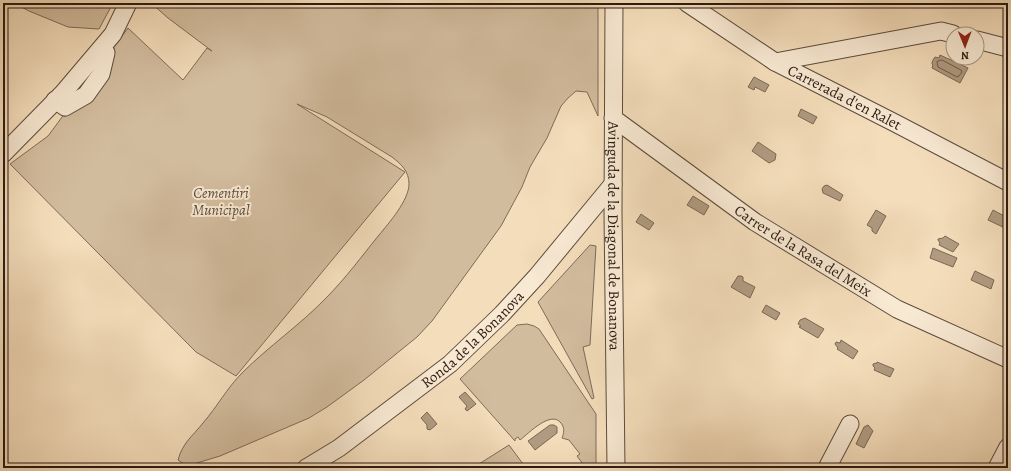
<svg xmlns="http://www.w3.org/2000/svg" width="1011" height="471" font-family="Alegreya,serif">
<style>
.green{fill:#d2bc9e;stroke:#7e6b58}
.water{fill:#b09b81;stroke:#7b6754}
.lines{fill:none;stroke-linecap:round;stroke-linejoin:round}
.shore{stroke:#6e5a49;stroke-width:1}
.minor-casing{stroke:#5d4b3c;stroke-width:19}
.minor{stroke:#f8e9d3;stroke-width:17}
.labels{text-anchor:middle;stroke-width:4;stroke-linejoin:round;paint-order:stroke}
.street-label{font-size:15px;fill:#2b1a11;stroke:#f8e9d3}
.park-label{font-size:15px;font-style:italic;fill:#5d4b3b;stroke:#f8e9d3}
</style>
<rect width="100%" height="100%" fill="#f4ddbb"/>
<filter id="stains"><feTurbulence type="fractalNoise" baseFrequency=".005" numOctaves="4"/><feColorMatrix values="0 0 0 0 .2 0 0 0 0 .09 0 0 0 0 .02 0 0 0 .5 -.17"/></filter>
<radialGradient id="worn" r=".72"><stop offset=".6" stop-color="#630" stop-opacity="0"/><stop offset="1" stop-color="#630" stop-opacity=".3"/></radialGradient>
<!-- green -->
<path class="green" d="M14,3H113L99,29L68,27L29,11Z
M151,3H598V116L587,92L576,91L568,98L561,106L547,138L530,167L522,187L501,226L432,321L417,337L364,380L327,407L309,418L220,456L187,466L178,460C183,442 192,437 203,423C217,407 227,388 242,373C269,346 300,325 326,298C345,279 362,256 379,235C389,223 409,200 409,184C409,171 401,164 392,157L327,117L297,104L405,172L236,376L196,352L10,164L48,136L128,28L183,80L207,48L212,51L168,18Z
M590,245L596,246L590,345L583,347L594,398L592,399L538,302Z
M527,324L534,326L539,329L596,414V468H586L577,456L580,454L569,440L562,438C564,433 565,428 561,423C551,410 529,433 520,440L518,437L515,439V441L460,379L517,325Z
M509,445L526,468H481L479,464Z"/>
<!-- water -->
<path class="water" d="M940,55L968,68L960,83L932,68L933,65L932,64C932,61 933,60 935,57L939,58Z
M754,77L769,85L765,92L755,87L754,90L748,87Z
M801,109L817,117L813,124L798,116Z
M758,142L776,154L775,160L769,163L752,151Z
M827,185L843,195L840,201L823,193L822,189L824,186Z
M693,196L709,206L704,215L687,205Z
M876,210L886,216L876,234L872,231V228L867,225Z
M993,210L1008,218L1007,229L988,220Z
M641,214L654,223L649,230L636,222Z
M945,236L959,244L953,252L939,245L940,243L938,240V239L943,238Z
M933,248L957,258L953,267L930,258Z
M975,271L994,280L991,289L971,280Z
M738,276H741L743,277V281L755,287L750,298L731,287Z
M766,305L780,313L776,320L762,312Z
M805,318L824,329L818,338L799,327L801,326L798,324L800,320Z
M841,340L858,351L853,359L837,349L838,348L835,344L836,342L840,343Z
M877,362L894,369L890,377L874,370L875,368L873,366V364L877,363Z
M465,392L476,404L467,411L465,409L467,406L459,397Z
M427,412L437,424L430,430L427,429V425L421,418Z
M550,425H554L557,427V433L535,450L528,441Z
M868,425L873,431L864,448L856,444L864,427Z"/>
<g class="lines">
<!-- shore -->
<path class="shore" d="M942,60L961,70L962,72L959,76L957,77L938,67L937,62Z"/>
<defs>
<g id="minor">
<path id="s1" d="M614,3L613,213L616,468"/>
<path id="s2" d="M687,3L775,62L895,123L1008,182"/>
<path d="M977,40L1008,48"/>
<path d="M775,62L941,31L953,34"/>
<path d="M55,100L65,107L86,95L101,74L106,53L101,49"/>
<path id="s3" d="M613,118L755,222L897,309L1008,359"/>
<path d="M3,154L63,93L113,34L128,3"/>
<path id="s4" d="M306,468L339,448L450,364L502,314L537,276L613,184"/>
<path d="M827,468L850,424"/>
<path d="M997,468L1008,447"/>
</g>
</defs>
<!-- minor casing -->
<use href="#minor" class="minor-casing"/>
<!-- minor -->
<use href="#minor" class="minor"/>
</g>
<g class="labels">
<!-- street labels -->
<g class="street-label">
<text dy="5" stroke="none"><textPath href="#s2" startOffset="184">Carrerada d'en Ralet</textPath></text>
<text dy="5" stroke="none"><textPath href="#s1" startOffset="233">Avinguda de la Diagonal de Bonanova</textPath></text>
<text dy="5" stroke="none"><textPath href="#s3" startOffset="232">Carrer de la Rasa del Meix</textPath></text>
<text dy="5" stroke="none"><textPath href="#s4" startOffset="211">Ronda de la Bonanova</textPath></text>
</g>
<!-- park labels -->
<g class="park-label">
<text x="221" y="198">Cementiri<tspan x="221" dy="17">Municipal</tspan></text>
</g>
</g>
<!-- margin -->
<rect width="1011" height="471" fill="none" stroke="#f4ddbb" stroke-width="16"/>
<rect x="4" y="4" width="1003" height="463" fill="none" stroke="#2b1a11" stroke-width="2"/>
<rect x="8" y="8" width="995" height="455" fill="none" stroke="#2b1a11"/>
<!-- north arrow -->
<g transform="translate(965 46) rotate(179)"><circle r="19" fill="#f8e9d3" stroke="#a69685"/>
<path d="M0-3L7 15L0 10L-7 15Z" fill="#8f2418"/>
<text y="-6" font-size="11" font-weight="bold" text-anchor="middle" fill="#2b1a11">N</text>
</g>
<rect width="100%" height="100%" filter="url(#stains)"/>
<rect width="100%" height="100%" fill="url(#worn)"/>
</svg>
